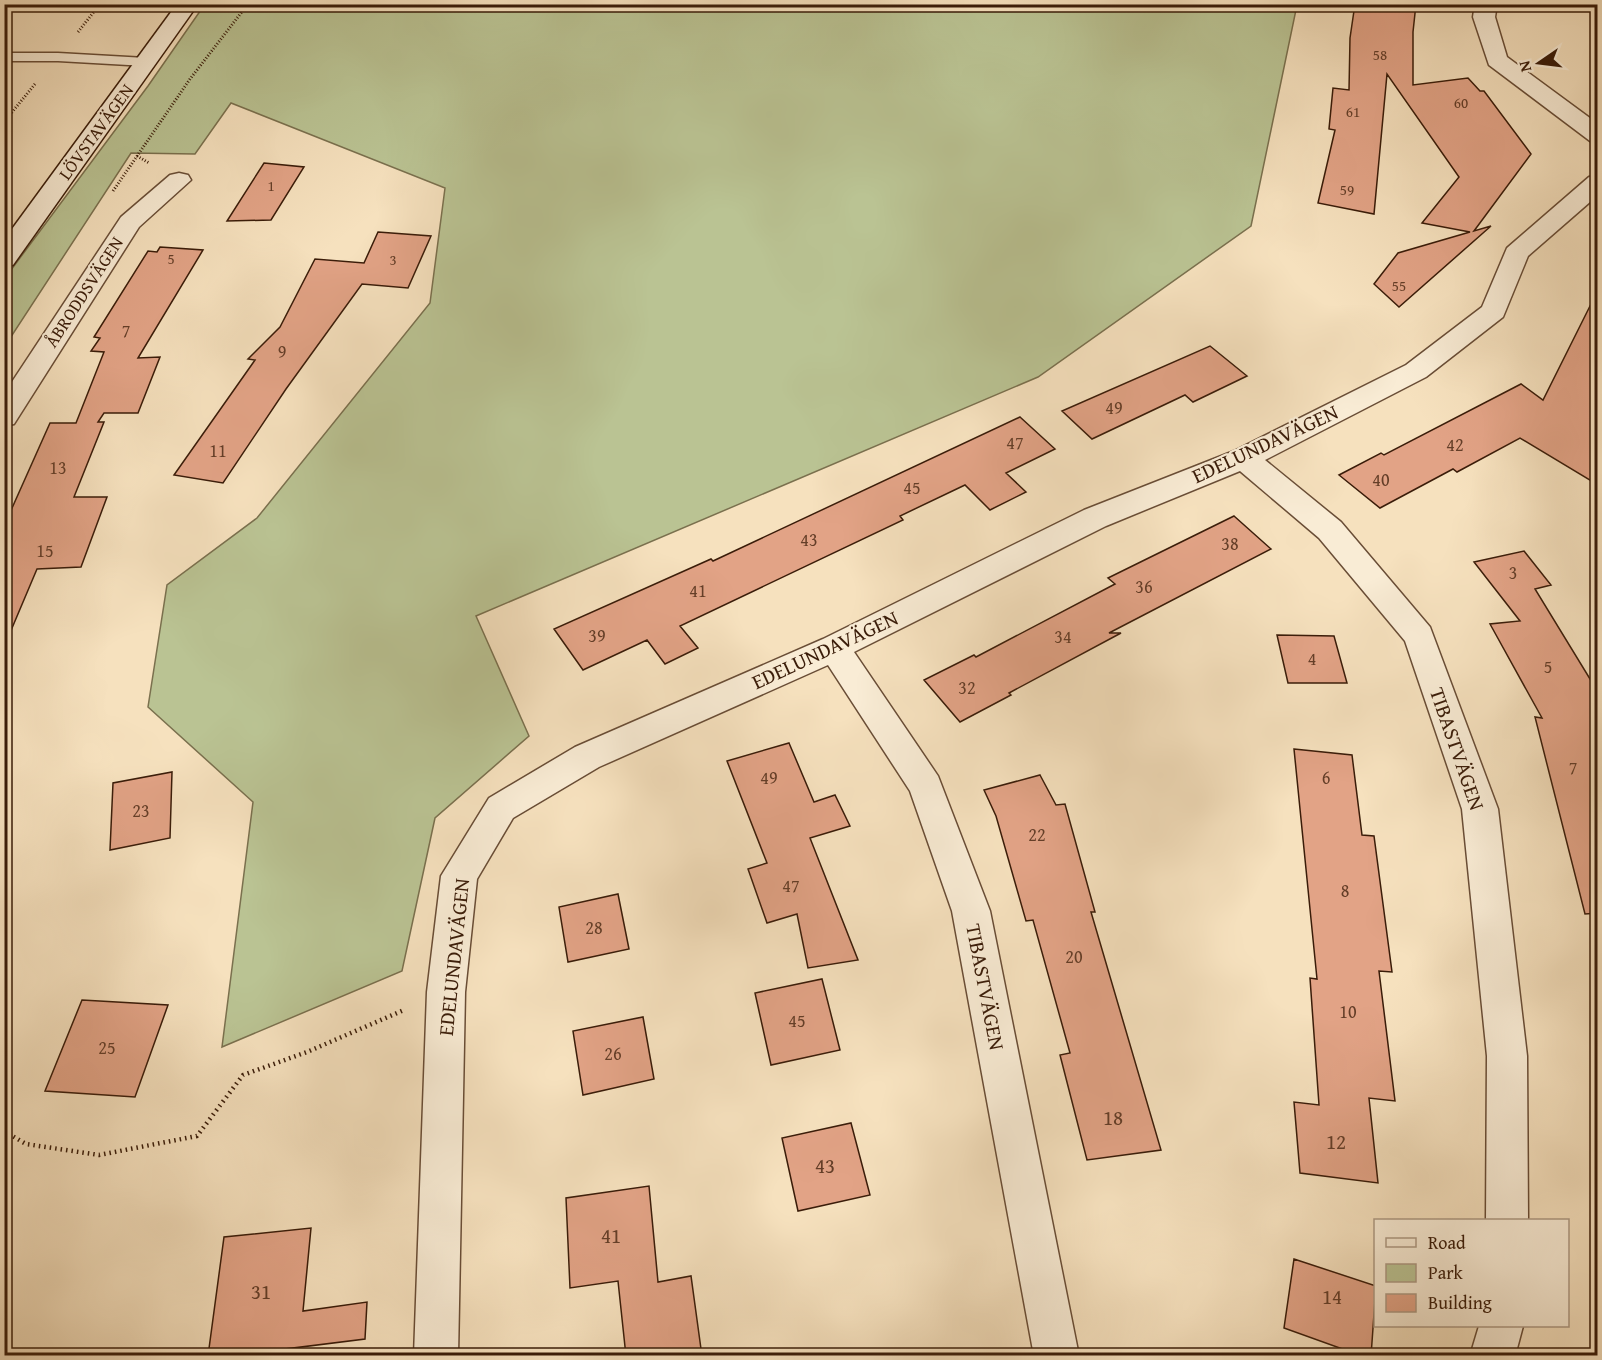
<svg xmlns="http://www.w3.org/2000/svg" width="1602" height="1360" font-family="'Gentium Book Plus',serif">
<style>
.green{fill:#bac393;stroke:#7a704e;stroke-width:1.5}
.building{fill:#e2a386;stroke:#3a1c09;stroke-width:1.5}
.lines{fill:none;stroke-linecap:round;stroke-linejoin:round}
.lane-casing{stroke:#694d36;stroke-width:3}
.street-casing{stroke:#694d36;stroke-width:3}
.secondary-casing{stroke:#3a1c09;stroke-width:3}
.path-far1{stroke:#3a1c09;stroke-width:3;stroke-dasharray:1 2;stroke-linecap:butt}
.path{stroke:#3a1c09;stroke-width:4.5;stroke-dasharray:1.5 4;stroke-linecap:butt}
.lane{fill:#f9ecd5;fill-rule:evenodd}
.street{fill:#f9ecd5;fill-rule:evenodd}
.secondary{fill:#f9ecd5;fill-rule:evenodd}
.labels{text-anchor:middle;stroke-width:4.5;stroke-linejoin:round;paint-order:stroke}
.far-number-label{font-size:15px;fill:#643e28}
.far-street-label{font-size:18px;fill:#3a1c09;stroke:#f9ecd5}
.number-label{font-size:18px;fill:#643e28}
.street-label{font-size:21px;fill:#3a1c09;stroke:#f9ecd5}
.near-number-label{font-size:21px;fill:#643e28}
</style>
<rect width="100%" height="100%" fill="#f6e1be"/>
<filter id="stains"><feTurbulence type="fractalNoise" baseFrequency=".00333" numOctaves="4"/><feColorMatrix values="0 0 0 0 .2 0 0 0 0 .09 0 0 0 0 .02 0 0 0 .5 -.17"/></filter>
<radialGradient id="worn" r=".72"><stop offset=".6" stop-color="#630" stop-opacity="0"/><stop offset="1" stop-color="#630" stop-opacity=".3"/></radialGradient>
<!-- green -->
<path class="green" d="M205,4H1297V5L1251,226L1038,377L476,616L529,736L435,818L402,971L222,1047L253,802L148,707L167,585L257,518L430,303L445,188L231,103L195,154L131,153L5,346V278L148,86Z"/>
<!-- building -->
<path class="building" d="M1355,4H1416L1413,32V85L1468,78L1480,91H1484L1531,154L1474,231L1491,226L1399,307L1374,284L1398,253L1470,232L1422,223L1459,177L1387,74L1374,214L1318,203L1335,130L1329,129L1333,88L1349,90L1350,38Z
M264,163L304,167L271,220L227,221Z
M378,232L431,236L408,288L362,284L286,389L223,483L174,475L255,360L248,359L280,327L315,259L364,263Z
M160,247L203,250L138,358L160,357L138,413H104L98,422H104L74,497H107L81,567L37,569L4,647V526L50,423H76L104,352L91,351L100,338L94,337L148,251L157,252Z
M1598,290V485L1520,438L1457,472L1453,469L1380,508L1339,475L1381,453L1384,455L1521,384L1543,400Z
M1210,346L1247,376L1193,402L1185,395L1092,439L1062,411Z
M1020,417L1055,449L1006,473L1026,492L990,510L965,485L900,516L903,520L680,626L698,648L665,664L647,640L583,670L554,629L711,559L713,561Z
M1234,516L1271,549L1109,633H1121L1009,693L1011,695L960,722L924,680L974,655L976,657L1115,584L1108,578Z
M1524,551L1551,585L1535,589L1598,692V913L1585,914L1535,717L1542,718L1490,624L1520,621L1474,562Z
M1277,635L1334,636L1347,683H1288Z
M789,743L814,802L835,795L850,826L810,838L858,960L808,968L797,914L767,923L748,869L767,863L727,761Z
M1294,749L1352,755L1362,835L1374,836L1392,972L1379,971L1395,1101L1369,1098L1378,1183L1300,1173L1294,1102L1319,1105L1310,978L1317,979Z
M172,772L170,838L110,850L113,783Z
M1040,775L1056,805L1065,804L1095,912H1091L1161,1150L1087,1160L1060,1055L1070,1053L1033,920L1026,921L996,816L984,790Z
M618,894L629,949L568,962L559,907Z
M822,979L840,1050L771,1065L755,993Z
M82,1000L168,1005L135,1097L45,1091Z
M643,1017L654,1079L583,1095L573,1031Z
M851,1123L870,1195L798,1211L782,1138Z
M649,1186L658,1282L691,1276L701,1349L670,1356H626L618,1281L570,1288L566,1198Z
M311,1228L303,1311L367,1302L365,1339L229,1356H208L224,1237Z
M1294,1259L1376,1286L1371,1356H1362L1284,1328Z"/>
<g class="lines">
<defs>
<path id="lane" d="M4,53H58L146,58L152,62L146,66L58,61H4Z"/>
<path id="street" d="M1475,4H1497L1495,17L1507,57L1598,124V143L1590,141L1489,65L1473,17Z
M179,173L188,175L191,180L139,227L14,424L4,426V394L121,217L170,175Z
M1598,175V195L1528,256L1503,317L1426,377L1265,460L1341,522L1430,627L1498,809L1527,1056L1528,1220H1486L1487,1056L1462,809L1405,641L1319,538L1240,471L1106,526L854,652L938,776L990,911L1079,1356H1034L952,911L910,791L828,665L599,767L513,818L477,879L465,992L458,1356H414L427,992L441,876L489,798L575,747L823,639L1084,510L1234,451L1406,365L1482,307L1507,248L1589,177Z
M1479,1326H1523L1515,1356H1470Z"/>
<path id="secondary" d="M177,4H198L13,265L4,267V240Z"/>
</defs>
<!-- lane casing -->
<use href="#lane" class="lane-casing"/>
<!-- street casing -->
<use href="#street" class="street-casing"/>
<!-- secondary casing -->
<use href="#secondary" class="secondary-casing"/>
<!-- path-far1 -->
<path class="path-far1" d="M78,32L100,4
M4,122L35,84
M137,156L149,163
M113,191L190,79L248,4"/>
<!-- path -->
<path class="path" d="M4,1131L26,1144L99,1155L197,1136L243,1075L307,1052L404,1010"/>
<!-- lane -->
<use href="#lane" class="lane"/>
<!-- street -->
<use href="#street" class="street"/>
<!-- secondary -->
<use href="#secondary" class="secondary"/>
</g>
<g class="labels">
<!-- far-number labels -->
<g class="far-number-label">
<text x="1380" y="60">58</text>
<text x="1461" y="108">60</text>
<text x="1353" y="117">61</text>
<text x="271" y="191">1</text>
<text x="1347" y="195">59</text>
<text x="171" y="264">5</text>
<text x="393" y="265">3</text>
<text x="1399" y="291">55</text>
</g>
<!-- far-street labels -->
<g class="far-street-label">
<text transform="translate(96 132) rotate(-54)" y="6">LÖVSTAVÄGEN</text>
<text transform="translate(84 292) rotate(-57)" y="6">ÅBRODDSVÄGEN</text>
</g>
<!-- number labels -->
<g class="number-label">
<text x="126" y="337">7</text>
<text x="282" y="358">9</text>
<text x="1114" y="414">49</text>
<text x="1015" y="449">47</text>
<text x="1455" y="451">42</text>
<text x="218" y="457">11</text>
<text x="58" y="474">13</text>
<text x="1381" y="486">40</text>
<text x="912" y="494">45</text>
<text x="809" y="546">43</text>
<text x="1230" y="550">38</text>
<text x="45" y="557">15</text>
<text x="1513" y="579">3</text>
<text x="1144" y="593">36</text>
<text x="698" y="597">41</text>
<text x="597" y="642">39</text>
<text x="1063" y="643">34</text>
<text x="1312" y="665">4</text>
<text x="1548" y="673">5</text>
<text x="967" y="694">32</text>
<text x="1573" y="774">7</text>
<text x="769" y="784">49</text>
<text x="1326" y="784">6</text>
<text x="141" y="817">23</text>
<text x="1037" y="841">22</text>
<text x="791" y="892">47</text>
<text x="1345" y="897">8</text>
<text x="594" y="934">28</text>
<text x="1074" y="963">20</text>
<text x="1348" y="1018">10</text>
<text x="797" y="1027">45</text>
<text x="107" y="1054">25</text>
<text x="613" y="1060">26</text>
</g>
<!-- street labels -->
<g class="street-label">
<text transform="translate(1265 444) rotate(-25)" y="7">EDELUNDAVÄGEN</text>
<text transform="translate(825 650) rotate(-25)" y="7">EDELUNDAVÄGEN</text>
<text transform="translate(1457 749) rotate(71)" y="7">TIBASTVÄGEN</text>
<text transform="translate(454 957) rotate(-84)" y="7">EDELUNDAVÄGEN</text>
<text transform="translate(985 987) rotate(79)" y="7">TIBASTVÄGEN</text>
</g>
<!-- near-number labels -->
<g class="near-number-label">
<text x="1113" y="1125">18</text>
<text x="1336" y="1149">12</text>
<text x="825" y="1173">43</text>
<text x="611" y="1243">41</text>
<text x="261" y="1299">31</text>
<text x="1332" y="1304">14</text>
</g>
</g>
<!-- margin -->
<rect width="1602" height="1360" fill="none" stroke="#f6e1be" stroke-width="24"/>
<rect x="6" y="6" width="1590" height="1348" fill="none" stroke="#3a1c09" stroke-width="3"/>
<rect x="12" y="12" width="1578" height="1336" fill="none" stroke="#3a1c09" stroke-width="1.5"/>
<!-- legend -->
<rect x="1374" y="1219" width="195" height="108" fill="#f9ecd5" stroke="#ad9983" stroke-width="1.5"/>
<rect x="1386" y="1238" width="30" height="9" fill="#f9ecd5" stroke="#ad9983" stroke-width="1.5"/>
<text x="1428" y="1249" font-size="18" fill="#3a1c09">Road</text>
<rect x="1386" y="1264" width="30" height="18" fill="#bac393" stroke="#ad9983" stroke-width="1.5"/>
<text x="1428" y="1279" font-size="18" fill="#3a1c09">Park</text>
<rect x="1386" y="1294" width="30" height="18" fill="#e2a386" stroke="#ad9983" stroke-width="1.5"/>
<text x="1428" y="1309" font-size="18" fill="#3a1c09">Building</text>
<!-- north arrow -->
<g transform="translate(1539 63) rotate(256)" stroke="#f9ecd5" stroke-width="4.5" paint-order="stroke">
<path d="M0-4.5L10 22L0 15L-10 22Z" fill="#3a1c09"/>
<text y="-9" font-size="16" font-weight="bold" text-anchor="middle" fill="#3a1c09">N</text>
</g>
<rect width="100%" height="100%" filter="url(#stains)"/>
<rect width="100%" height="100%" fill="url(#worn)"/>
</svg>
